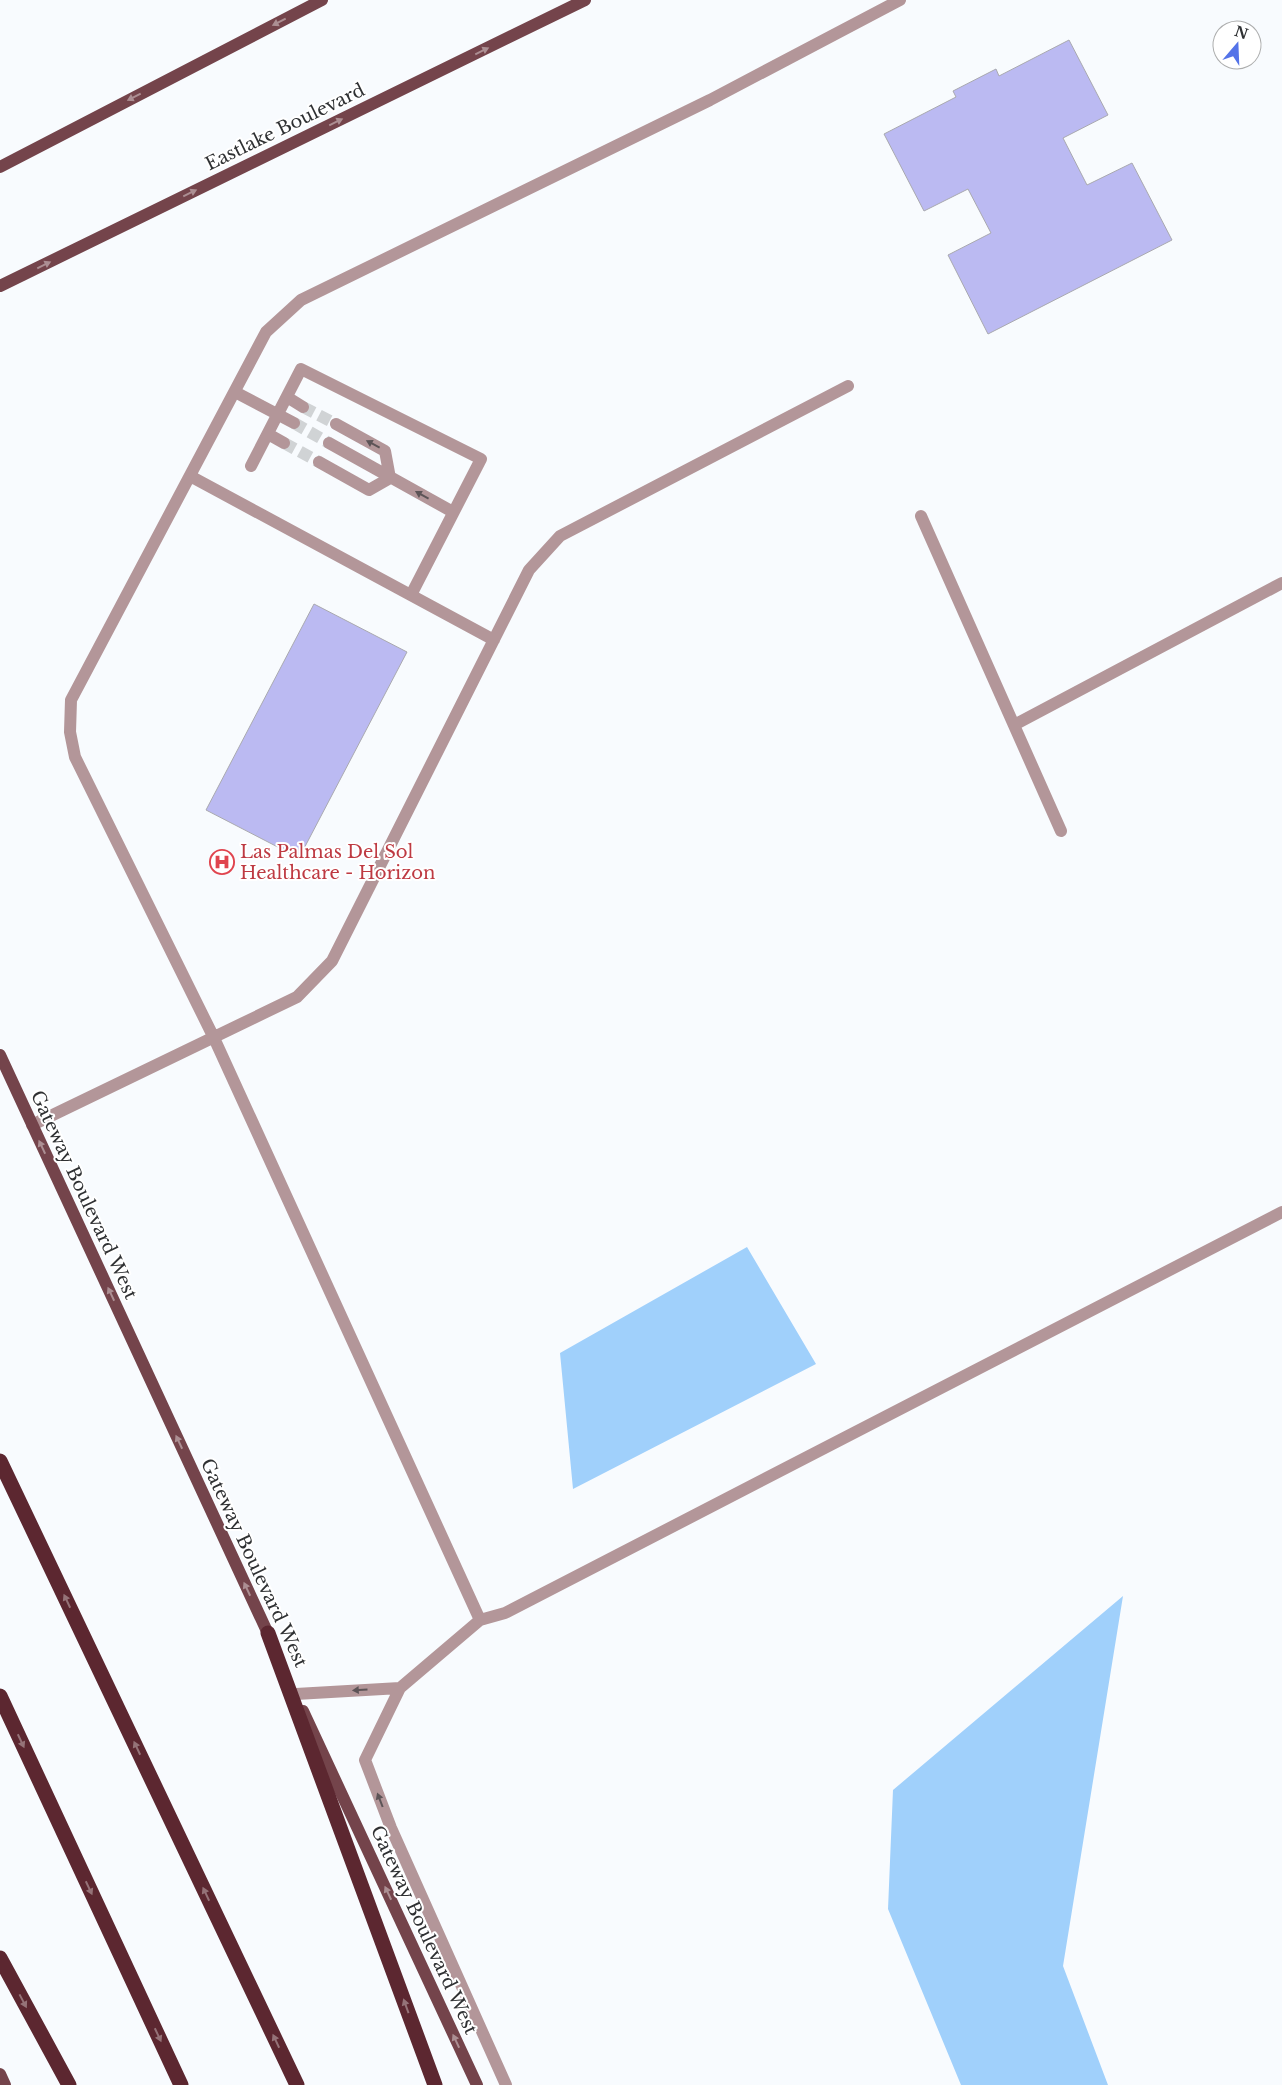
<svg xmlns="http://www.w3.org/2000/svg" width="1282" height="2085" font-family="'Libre Baskerville',serif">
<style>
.water{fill:#a0d0fb}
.building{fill:#bbbaf2;stroke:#a9a9af}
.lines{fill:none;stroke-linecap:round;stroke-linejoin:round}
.minor-tunnel{stroke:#d0d3d5;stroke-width:12;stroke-dasharray:12 6;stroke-linecap:butt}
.minor{stroke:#b39699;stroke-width:12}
.major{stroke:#74444b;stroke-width:12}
.highway{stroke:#5c2730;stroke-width:15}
.oneway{fill:#ac8f93}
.oneway2{fill:#5d5457}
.oneway3{fill:#957378}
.labels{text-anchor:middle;stroke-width:4;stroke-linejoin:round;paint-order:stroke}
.street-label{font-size:18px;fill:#2f3133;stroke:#fff}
.health-label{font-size:18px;fill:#be3a42;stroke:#fff;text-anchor:start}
</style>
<rect width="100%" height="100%" fill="#f8fbfe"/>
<!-- water -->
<path class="water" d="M747,1247L816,1364L573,1489L560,1353Z
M1123,1596L1063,1966L1108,2085H961L888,1909L893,1790Z"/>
<!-- building -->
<path class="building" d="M1069,40L1108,115L1063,138L1087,185L1132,163L1172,240L988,334L948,255L991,233L968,189L924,211L884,134L956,97L953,91L996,69L999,76Z
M314,604L407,652L299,858L206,810Z"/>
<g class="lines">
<!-- minor-tunnel -->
<path class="minor-tunnel" d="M303,407L336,424
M294,423L329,443
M284,443L319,462"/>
<!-- minor -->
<path class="minor" d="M235,392L294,423
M287,397L303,407
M336,424L385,451L390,478
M268,434L284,443
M329,443L453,512
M319,462L369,490L390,478
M251,466L301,369L481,459L411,595
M190,476L494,640
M921,516L1061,831
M1014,725L1282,583
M32,1125L297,997L332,961L529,570L560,536L848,386
M480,1620L214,1038L75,757L70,732L71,700L266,332L301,300L710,100L900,0
M400,1688L480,1620L505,1613L1282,1212
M296,1694L400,1688L365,1760L391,1828L506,2085"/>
<!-- major -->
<path class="major" d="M0,167L322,0
M0,286L585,0
M0,1055L271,1640
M303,1711L477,2085
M0,2074L5,2085"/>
<!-- highway -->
<path class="highway" d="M0,1461L297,2085
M268,1633L435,2085
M0,1696L181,2085
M0,1958L69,2085"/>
</g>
<!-- one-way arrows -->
<defs><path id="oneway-solid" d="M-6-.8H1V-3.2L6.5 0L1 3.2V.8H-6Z" transform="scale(1.25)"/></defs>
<g class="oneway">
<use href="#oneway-solid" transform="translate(279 22) rotate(153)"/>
<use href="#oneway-solid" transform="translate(482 51) rotate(-26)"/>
<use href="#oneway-solid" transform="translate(134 97) rotate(153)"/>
<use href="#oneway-solid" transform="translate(336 122) rotate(-26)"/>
<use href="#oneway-solid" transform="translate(190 193) rotate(-26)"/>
<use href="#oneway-solid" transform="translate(44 265) rotate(-26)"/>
<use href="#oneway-solid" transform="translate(42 1147) rotate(-115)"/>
<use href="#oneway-solid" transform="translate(111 1294) rotate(-115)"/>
<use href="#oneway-solid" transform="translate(179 1442) rotate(-115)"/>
<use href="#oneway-solid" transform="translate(247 1589) rotate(-115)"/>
<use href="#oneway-solid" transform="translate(388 1893) rotate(-115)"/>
<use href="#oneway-solid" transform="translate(456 2041) rotate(-115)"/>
</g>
<g class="oneway2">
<use href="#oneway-solid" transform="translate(373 444) rotate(-152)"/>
<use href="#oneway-solid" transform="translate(422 495) rotate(-151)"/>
<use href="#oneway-solid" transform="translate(360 1690) rotate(177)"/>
<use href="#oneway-solid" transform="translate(380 1800) rotate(-111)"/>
</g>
<g class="oneway3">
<use href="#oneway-solid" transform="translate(67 1601) rotate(-115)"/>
<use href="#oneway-solid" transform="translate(21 1741) rotate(65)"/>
<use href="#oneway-solid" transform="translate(137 1748) rotate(-115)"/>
<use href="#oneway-solid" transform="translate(89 1888) rotate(65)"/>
<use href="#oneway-solid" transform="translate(206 1894) rotate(-115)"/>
<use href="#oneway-solid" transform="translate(23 2001) rotate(62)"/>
<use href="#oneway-solid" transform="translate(406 2006) rotate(-110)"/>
<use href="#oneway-solid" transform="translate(158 2035) rotate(65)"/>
<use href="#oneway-solid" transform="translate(276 2041) rotate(-115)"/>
</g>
<!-- icons -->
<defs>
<symbol id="hospital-ring" viewBox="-11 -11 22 22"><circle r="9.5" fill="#fff" stroke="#e0444e" stroke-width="1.5"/><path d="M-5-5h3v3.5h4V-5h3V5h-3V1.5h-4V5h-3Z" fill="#e0444e"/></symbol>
</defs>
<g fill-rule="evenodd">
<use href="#hospital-ring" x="208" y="848" width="28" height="28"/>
</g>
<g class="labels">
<!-- street labels -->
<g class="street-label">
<text transform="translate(285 127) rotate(-26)" y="6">Eastlake Boulevard</text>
<text transform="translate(84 1195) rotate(65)" y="6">Gateway Boulevard West</text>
<text transform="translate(254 1563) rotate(65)" y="6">Gateway Boulevard West</text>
<text transform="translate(424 1930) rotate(65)" y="6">Gateway Boulevard West</text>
</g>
<!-- health labels -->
<g class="health-label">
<text x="240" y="858">Las Palmas Del Sol<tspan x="240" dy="21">Healthcare - Horizon</tspan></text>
</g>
</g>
<!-- north arrow -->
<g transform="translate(1237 45) rotate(19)"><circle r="24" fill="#ffffff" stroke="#acadad"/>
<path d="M0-4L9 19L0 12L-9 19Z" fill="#5473e8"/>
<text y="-8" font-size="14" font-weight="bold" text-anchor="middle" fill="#2f3133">N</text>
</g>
</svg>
